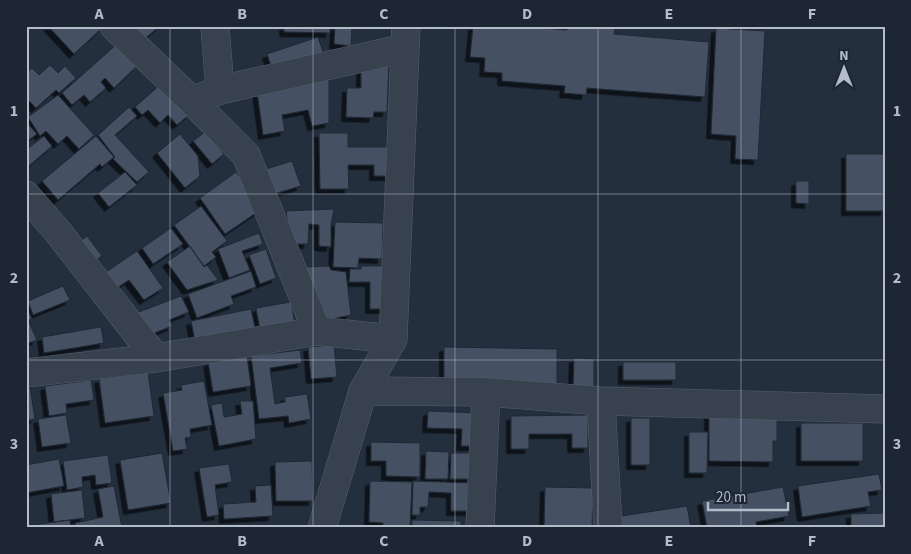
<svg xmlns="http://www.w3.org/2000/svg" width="911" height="554" font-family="'Source Sans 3',sans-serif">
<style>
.building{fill:#455162;stroke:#1f2835;filter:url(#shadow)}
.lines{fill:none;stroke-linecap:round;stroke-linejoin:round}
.minor-casing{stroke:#565f6c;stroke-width:29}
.minor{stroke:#38414e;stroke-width:28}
.grid{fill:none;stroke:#b4bcc9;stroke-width:1;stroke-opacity:0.55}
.neatline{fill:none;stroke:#b4bcc9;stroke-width:2}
.grid-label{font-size:16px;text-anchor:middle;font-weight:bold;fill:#b4bcc9}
</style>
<defs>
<filter id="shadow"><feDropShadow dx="-4.5" dy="4.5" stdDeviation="0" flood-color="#0009"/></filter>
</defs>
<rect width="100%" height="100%" fill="#242f3e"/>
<!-- building -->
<path class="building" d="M48,26H102L103,27L74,54Z
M129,26H160L142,41Z
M284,26H330V33L284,32Z
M335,26H352L351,46L334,44Z
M473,26H517L567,30V26H603L615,27L614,34L709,42L705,97L587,88L586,95L564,93L565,86L502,81V73L484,72L485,58L470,57Z
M716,28L765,31L758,160L735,159L736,136L711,134Z
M318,37L324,55L273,72L267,54Z
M118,43L138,65L114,88L105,78L101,82L106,88L90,102L84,95L72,105L62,93Z
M389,60L387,112H374L373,118L346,117L347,88H361V65Z
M50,65L58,73L65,66L76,78L59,93L56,90L36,108L26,98V73L32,68L39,75Z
M329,73V123L312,126L308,110L282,115L285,131L263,135L257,91Z
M162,83L190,114L177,125L168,115L160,123L148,110L142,115L135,107Z
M58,95L94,135L79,149L67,136L58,144L46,131L40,136L28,117Z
M129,107L137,116L115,135L149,172L137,182L113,159L115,157L98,135Z
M26,122L37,134L26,142Z
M205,132L224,154L212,164L193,141Z
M319,133H348V147H392V176H374V165H348L349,189H320Z
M180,134L198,156L200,176L185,188L157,153Z
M44,136L52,146L29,166L26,163V150Z
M96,136L114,157L102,167L100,164L58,200L42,181Z
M846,154H885V211H846Z
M292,161L301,186L274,194L266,169Z
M125,172L137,185L109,207L98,193Z
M236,172L262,209L225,234L200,198Z
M796,181H809V204L796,203Z
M201,206L227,241L212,252L216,257L204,266L174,225Z
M334,209L331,225V247L319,246V225L309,224L308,244H291L286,211Z
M335,222L383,223L382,259L359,258L358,268L333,267Z
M171,228L183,244L153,264L142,248Z
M259,233L263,244L242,251L250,270L229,278L218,249Z
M87,236L102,256L90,264L76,244Z
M190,246L204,267L207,265L218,280L187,290L167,262Z
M266,249L276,278L260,284L249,255Z
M137,251L163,288L144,300L129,280L114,290L103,274Z
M329,266L331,270L346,272L351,315L322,321L302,267Z
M361,266H385L384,309H370V282H349L350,269H361Z
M251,271L256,287L231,296L234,304L197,318L188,294Z
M63,286L70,300L33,315L28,301Z
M181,296L189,312L169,320L172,326L147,336L131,315Z
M291,302L295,324L260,330L256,308Z
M26,306L32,319L28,320L37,340L26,344Z
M251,309L255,328L195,341L191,321Z
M101,327L104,343L44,353L42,337Z
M334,345L337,377L311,379L308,347Z
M444,347L557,349V384L444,383Z
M300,350L302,363L270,368L275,404L285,402V397L307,394L311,419L289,423L288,416L259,419L251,356Z
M247,356L251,386L213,392L208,362Z
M574,358L594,359V389H573Z
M623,362H676V380H623Z
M148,372L154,416L105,423L99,379Z
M91,380L94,400L66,404L67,413L49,416L45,386Z
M204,381L212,425L190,429L191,437L185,438L187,449L173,451L163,393L182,390L181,385Z
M30,387L35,419L26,421V388Z
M240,401H253L256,439L219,446L211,405L222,403L224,417L242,414Z
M428,411L477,413L476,446H461L462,429L427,428Z
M709,412L777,413V441H773V462L709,461Z
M66,415L71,443L42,447L38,419Z
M588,415V448H572V434H529V449H511V416Z
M631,418H650V465H631Z
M801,423H863V461H801Z
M689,432H708L707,473H689Z
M371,442L420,443V477L386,476V461H371Z
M426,451L449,452L448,479H425Z
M162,453L171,503L128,510L120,460Z
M451,453H472V479H450Z
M108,455L112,483L96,485L95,475L82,477L83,487L67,490L63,461Z
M59,459L64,486L26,493V465Z
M312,461L313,501H276L275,462Z
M229,464L232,482L215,485L219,515L207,517L199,468Z
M879,474L882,490L868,492L871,506L802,517L798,486Z
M370,481L412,482L410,528H383V523L369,522Z
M413,481L471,483L470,511H451V493L429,492L428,507H420V515H412Z
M271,485L273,516L224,519L223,504L256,502L255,486Z
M114,486L122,528H76L75,523L103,517L98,489Z
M545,487L593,488L592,528H544Z
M783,487L789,516L756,522L757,528H707L702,501Z
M82,490L85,518L54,522L51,494Z
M687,506L691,528H617L615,517Z
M885,513V527L851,528V514Z
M70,520L71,528H26V526Z
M412,520L461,521V528H412Z"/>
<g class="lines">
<defs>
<path id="minor" d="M114,26L192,101L246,155L317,331
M215,26L220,90
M192,101L220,90L405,48
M26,195L58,232L156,358
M26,373L156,358L317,331L393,339
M363,391L486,392L601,401L885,409
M601,401L608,528
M322,528L363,391L393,339L406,26
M480,528L486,392"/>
</defs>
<!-- minor casing -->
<use href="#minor" class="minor-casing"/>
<!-- minor -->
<use href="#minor" class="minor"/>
</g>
<!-- grid -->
<path class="grid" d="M170,26V528M313,26V528M455,26V528M598,26V528M741,26V528M26,194H885M26,360H885"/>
<!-- border -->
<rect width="911" height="554" fill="none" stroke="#1d2633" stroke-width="55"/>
<!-- north arrow -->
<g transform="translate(844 68)" stroke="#1d2633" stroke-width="4" paint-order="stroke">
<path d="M0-4L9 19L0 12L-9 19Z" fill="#b4bcc9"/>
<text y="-8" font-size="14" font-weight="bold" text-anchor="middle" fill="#b4bcc9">N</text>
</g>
<!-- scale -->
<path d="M708 502v8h80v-8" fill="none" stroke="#b4bcc9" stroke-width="2.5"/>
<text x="716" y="502" font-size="15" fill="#b4bcc9" stroke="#1d2633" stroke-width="4" paint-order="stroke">20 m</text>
<rect x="28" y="28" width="856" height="498" class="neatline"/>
<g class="grid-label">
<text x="99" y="19">A</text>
<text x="242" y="19">B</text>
<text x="384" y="19">C</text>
<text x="527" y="19">D</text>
<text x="669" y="19">E</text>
<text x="812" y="19">F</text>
<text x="14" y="116">1</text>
<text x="897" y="116">1</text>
<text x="14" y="283">2</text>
<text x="897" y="283">2</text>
<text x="14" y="449">3</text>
<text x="897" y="449">3</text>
<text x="99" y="546">A</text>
<text x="242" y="546">B</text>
<text x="384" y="546">C</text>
<text x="527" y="546">D</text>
<text x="669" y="546">E</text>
<text x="812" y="546">F</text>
</g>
</svg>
